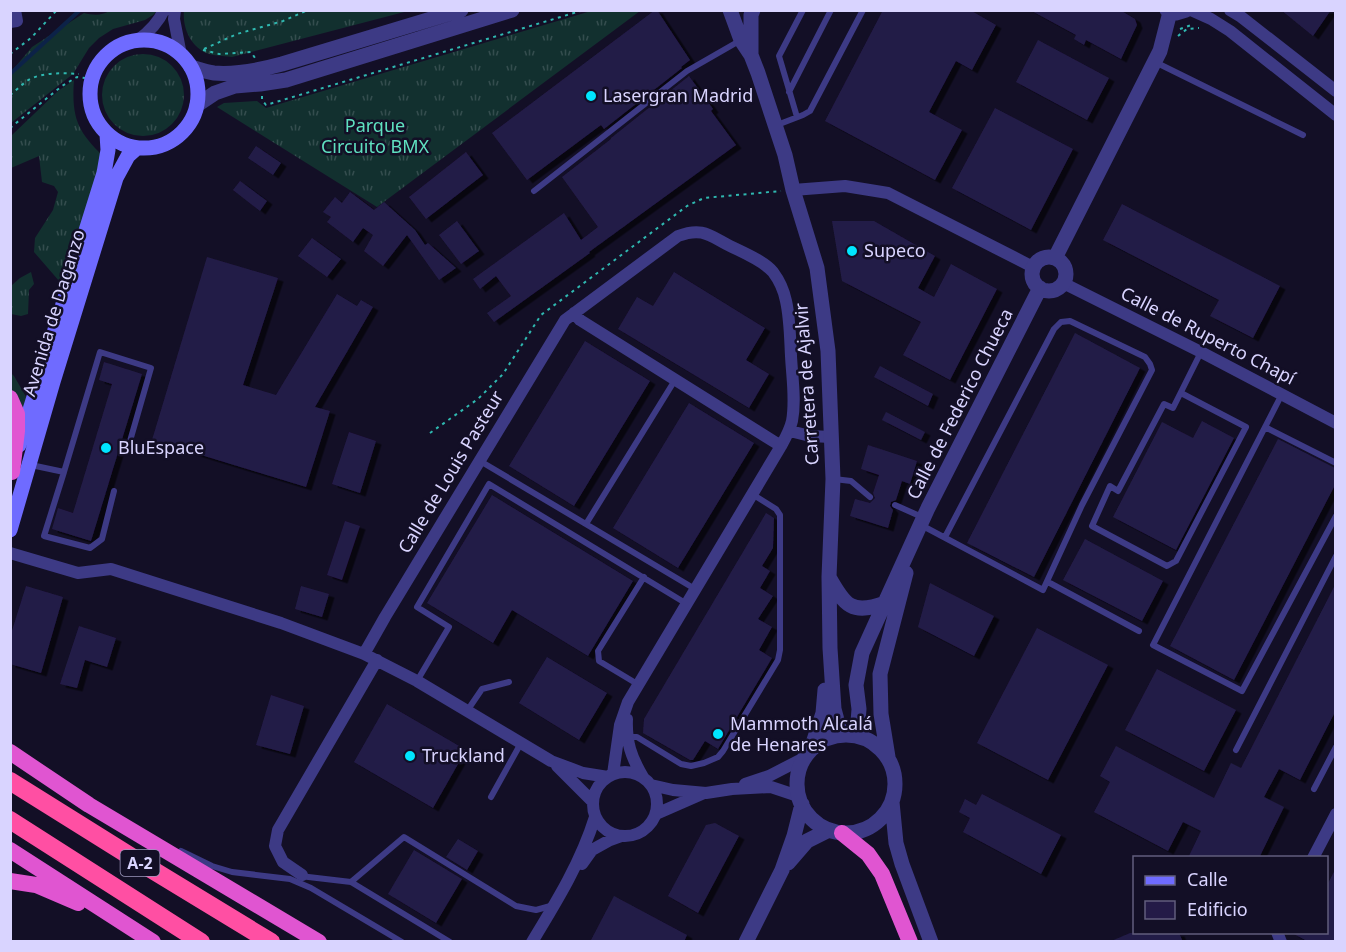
<svg xmlns="http://www.w3.org/2000/svg" width="1346" height="952" font-family="'Noto Sans',sans-serif">
<style>
.grass{fill:url(#grass-tufts)}
.lines{fill:none;stroke-linecap:round;stroke-linejoin:round}
.stream{stroke:#0c2248;stroke-width:4}
.building{fill:#241b47;filter:url(#shadow)}
.path{stroke:#2fb8b0;stroke-width:2;stroke-dasharray:3 4.5;stroke-linecap:butt}
.service{stroke:#3d3a85;stroke-width:6}
.minor{stroke:#3d3a85;stroke-width:12}
.tertiary{stroke:#3d3a85;stroke-width:15}
.secondary{stroke:#6f6bff;stroke-width:15}
.trunk{stroke:#e055d1;stroke-width:16}
.motorway{stroke:#ff4fa3;stroke-width:18}
.poi-dot{fill:#00e5ff;stroke:#130f26;stroke-width:2}
.labels{text-anchor:middle;stroke-width:5;stroke-linejoin:round;paint-order:stroke}
.shield{fill:#130f26;stroke:#9e99be;stroke-width:1.5}
.shield-label{font-size:16px;font-weight:bold;fill:#d9d4ff}
.poi-label{font-size:18px;fill:#d9d4ff;stroke:#130f26;text-anchor:start}
.park-label{font-size:18px;fill:#5fe0c0;stroke:#130f26}
.street-label{font-size:18px;fill:#d9d4ff;stroke:#130f26}
</style>
<defs>
<pattern id="grass-tufts" width="24" height="20" patternUnits="userSpaceOnUse" patternTransform="scale(1.5)"><rect width="24" height="20" fill="#12302f"/><path d="M3 7l-1-3M5 7V3M7 7l1-3M15 17l-1-3M17 17v-4M19 17l1-3" fill="none" stroke="#344d4e"/></pattern>
<filter id="shadow"><feDropShadow dx="5.5" dy="3.5" stdDeviation="0" flood-color="#0009"/></filter>
</defs>
<rect width="100%" height="100%" fill="#130f26"/>
<!-- grass -->
<path class="grass" d="M184,10H408V11L232,57C226,56 219,56 213,55C192,51 182,29 184,10Z
M109,11H157L153,15L145,20L113,29L99,38L89,48L73,74L11,123V72L32,47L84,13C92,15 102,16 109,11Z
M591,11H640L377,207L217,107L224,103L257,101L266,108Z
M102 95a41 41 0 1 1 82 0a41 41 0 1 1-82 0Z
M74,80C71,121 79,133 107,160L24,446L17,401L11,387V373L14,376L29,402L62,292L60,282L34,252L35,238L53,210L58,192L54,186L42,182L39,156L11,168V136L58,91Z
M31,272L34,284L29,290L28,314L21,316L11,314V286L20,278Z"/>
<g class="lines">
<!-- stream -->
<path class="stream" d="M10,74L80,10"/>
</g>
<!-- building -->
<path class="building" d="M655,10H657L690,60L681,67L682,68L604,129L601,125L527,180L492,133Z
M883,10H970L996,25L972,70L956,61L929,112L962,130L935,180L825,121Z
M1030,10H1120L1135,19L1137,25L1121,59L1086,40L1084,45L1074,39L1076,35Z
M1281,10H1331L1313,36Z
M1038,40L1109,78L1087,120L1016,82Z
M689,76L713,109L711,111L736,145L589,252L590,253L494,322L487,313L511,296L496,276L480,289L473,279L564,213L581,240L598,227L562,177L611,139V138Z
M995,108L1073,149L1031,230L952,188Z
M256,146L281,163L273,175L248,158Z
M466,152L483,175L426,219L409,197Z
M240,181L267,201L260,211L233,190Z
M350,192L374,210L384,202L415,230L425,245L428,243L456,268L439,280L407,235L383,266L364,251L373,235L363,228L353,242L327,222L331,217L323,212L335,197L342,203Z
M1122,204L1280,286L1253,338L1210,316L1219,300L1103,240Z
M457,221L479,251L461,264L439,235Z
M832,221H874L935,256L918,288L934,297L951,264L997,289L950,380L903,355L921,322L842,281Z
M312,238L341,259L327,277L298,256Z
M207,257L278,278L243,385L276,395L337,294L357,306L361,300L373,307L315,407L330,411L306,487L152,440Z
M674,272L765,328L746,360L769,374L749,408L618,329L637,297L653,306Z
M1075,333L1140,368L1034,577L967,543Z
M585,341L650,381L574,506L509,466Z
M104,362L142,374L91,541L52,529L58,508L73,513L112,384L99,380Z
M880,366L933,394L928,406L874,377Z
M689,403L754,443L678,568L613,528Z
M886,412L925,432L921,440L882,420Z
M1202,421L1234,438L1176,550L1113,517L1162,422L1193,438Z
M349,432L376,441L360,493L332,484Z
M1278,439L1335,468V485L1234,680L1170,646Z
M868,445L917,461L910,484L902,481L896,500L891,502L890,506L893,510L888,528L850,516L855,499L870,503L875,498L873,493L879,475L861,469Z
M492,495L633,581L588,656L512,610L493,643L427,603Z
M766,513L774,518L773,548L762,566L770,571L760,588L773,596L758,619L772,627L759,650L772,658L718,749L705,741L693,760H690L643,733L644,719Z
M345,521L360,526L342,580L327,575Z
M1085,539L1163,581L1142,621L1063,580Z
M930,583L994,616L974,656L918,627Z
M1335,585V712L1300,780L1279,769L1264,797L1284,807L1259,858H1188L1201,831L1183,822L1168,851L1094,812L1110,782L1100,776L1116,746L1214,798L1231,763L1241,768Z
M26,586L63,597L41,673L10,664V637Z
M301,586L329,594L322,617L295,609Z
M79,626L116,638L107,667L85,660L77,688L60,684Z
M1037,628L1108,665L1048,780L977,743Z
M547,657L607,693L579,740L519,703Z
M1157,669L1236,710L1204,771L1125,730Z
M271,695L304,706L290,754L256,745Z
M387,704L466,750L433,808L354,762Z
M982,794L1061,835L1041,874L963,832L970,818L959,812L965,799L976,805Z
M715,823L739,836L698,913L668,896L706,825Z
M458,839L478,851L467,870L446,857Z
M414,850L462,879L436,923L388,894Z
M1335,870V942H1309L1292,933H1326V887Z
M614,896L687,935L684,942H590Z
M1130,933H1179L1183,942H1109Z"/>
<g class="lines">
<!-- path -->
<path class="path" d="M1180,29L1194,24
M1178,36L1187,29L1199,28
M204,49L237,34L283,21L308,10
M203,50L219,54L251,52L255,58
M10,54L31,38L57,10
M10,95C17,90 23,83 30,79C45,72 63,73 79,74
M262,96V100L266,105L584,10
M10,128L62,86L77,77L93,79
M430,433L478,399L503,374L541,315L687,206L704,198L781,191"/>
<!-- service -->
<path class="service" d="M1155,62L1303,135
M789,92L831,10
M797,117L779,56L803,10
M777,125L803,115L810,111L863,10
M534,191L687,71L741,40
M1181,393L1246,427L1176,561L1167,566L1092,526L1110,486L1118,491L1164,404L1173,408L1201,352
M1282,394L1153,645L1242,691L1336,516
M1265,427L1336,463
M480,461L695,589
M31,465L64,472L44,536L90,548L102,539L114,491
M64,472L100,352L151,368L130,441
M834,479L851,481L870,497
M895,505L922,517
M586,524L675,380
M921,525L1043,590L1082,505L1152,370L1150,364L1145,357L1070,321L1061,322L1054,329L945,537
M1048,582L1139,631
M417,681L449,627L417,607L489,484L687,604
M639,685L599,661L598,651L644,577
M467,711L482,689L509,682
M627,737H637L681,764L691,766L704,763L718,757L723,751L778,660L780,650V515L776,509L752,494
M1236,750L1336,556
M1314,789L1336,747
M491,797L521,743
M181,851L212,866L232,872L290,879L311,888L402,942
M300,876L351,882L450,942
M351,882L404,837L516,906L536,910L554,905"/>
<!-- minor -->
<path class="minor" d="M175,10L174,19L181,55
M1191,10L1211,19L1230,31L1336,115
M1230,10L1240,16L1336,91
M10,22L17,21L15,10
M138,40C149,32 158,23 164,10
M793,190L845,186L888,193L1033,267
M1063,283L1201,352L1336,423
M574,313L580,320L781,446
M790,431L810,436L831,437
M10,553L78,573L111,569L281,623L364,654L417,681L551,761L583,773L608,777
M364,654L385,617L565,320L678,236C702,227 709,235 730,246C742,252 764,261 773,272C779,280 784,291 786,301C790,319 790,338 791,356C792,377 796,400 792,421C790,430 786,437 781,446L628,702L620,725L613,774
M627,719C626,742 631,757 643,777
M557,766L593,802
M593 804a32 32 0 1 1 64 0a32 32 0 1 1-64 0Z
M745,784L769,776L804,758
M651,785L673,790L706,793L732,789L771,787L798,796
M656,814L704,793
M1313,858L1336,814
M582,864L592,850L610,840L621,836
M302,875L283,862L275,846L278,830L377,660
M1277,932L1281,942
M532,942C557,901 581,862 595,817"/>
<!-- tertiary -->
<path class="tertiary" d="M730,10L741,40L751,55L758,73L785,155L793,190L817,268L828,351L833,479L829,577L830,648L834,709L841,735
M1167,10L1176,13L1186,10
M751,55V15L753,10
M191,67C198,69 206,72 214,73C237,75 260,70 282,64L461,10
M197,105L215,93L235,86L260,84L286,80L512,10
M1032 274a17 17 0 1 1 34 0a17 17 0 1 1-34 0Z
M1055,258L1160,51L1170,12
M829,577C845,606 852,615 885,603
M852,735L858,722L859,709L856,685L862,653L928,508L1040,288
M797 784a49 49 0 1 1 98 0a49 49 0 1 1-98 0Z
M811,749L823,713L825,690
M888,757L881,714L880,674L906,573
M892,802L896,843L902,864L931,942
M788,863L807,841L829,830
M746,942L782,870L794,836L802,804"/>
<!-- secondary -->
<path class="secondary" d="M90 94a54 54 0 1 1 108 0a54 54 0 1 1-108 0Z
M19,445L104,173L108,150L107,134
M10,530L53,382L116,178L128,156L137,148"/>
<!-- trunk -->
<path class="trunk" d="M10,398L17,414V431L12,472
M10,752L89,805L319,942
M842,833L868,854L882,874L910,942
M10,850L153,942
M10,881L36,885L78,903"/>
<!-- motorway -->
<path class="motorway" d="M10,781L146,866L271,942
M10,820L201,942"/>
</g>
<!-- markers -->
<g class="poi-dot">
<circle cx="591" cy="96" r="6"/>
<circle cx="852" cy="251" r="6"/>
<circle cx="106" cy="448" r="6"/>
<circle cx="718" cy="734" r="6"/>
<circle cx="410" cy="756" r="6"/>
</g>
<g class="labels">
<!-- shield labels -->
<rect class="shield" x="120.5" y="850" width="39" height="26" rx="4.5"/>
<g class="shield-label">
<text x="140" y="869">A-2</text>
</g>
<!-- poi labels -->
<g class="poi-label">
<text x="603" y="102">Lasergran Madrid</text>
<text x="864" y="257">Supeco</text>
<text x="118" y="454">BluEspace</text>
<text x="730" y="730">Mammoth Alcalá<tspan x="730" dy="21">de Henares</tspan></text>
<text x="422" y="762">Truckland</text>
</g>
<!-- park labels -->
<g class="park-label">
<text x="375" y="132">Parque<tspan x="375" dy="21">Circuito BMX</tspan></text>
</g>
<!-- street labels -->
<g class="street-label">
<text transform="translate(54 313) rotate(-73)" y="6">Avenida de Daganzo</text>
<text transform="translate(1208 336) rotate(27)" y="6">Calle de Ruperto Chapí</text>
<text transform="translate(807 384) rotate(-94)" y="6">Carretera de Ajalvir</text>
<text transform="translate(960 404) rotate(-63)" y="6">Calle de Federico Chueca</text>
<text transform="translate(451 472) rotate(-59)" y="6">Calle de Louis Pasteur</text>
</g>
</g>
<!-- border -->
<rect width="1346" height="952" fill="none" stroke="#d9d4ff" stroke-width="24"/>
<!-- legend -->
<rect x="1133" y="856" width="195" height="78" fill="#130f26" stroke="#625e7d" stroke-width="1.5"/>
<rect x="1145" y="876" width="30" height="9" fill="#6f6bff" stroke="#625e7d" stroke-width="1.5"/>
<text x="1187" y="886" font-size="18" fill="#d9d4ff">Calle</text>
<rect x="1145" y="901" width="30" height="18" fill="#241b47" stroke="#625e7d" stroke-width="1.5"/>
<text x="1187" y="916" font-size="18" fill="#d9d4ff">Edificio</text>
</svg>
